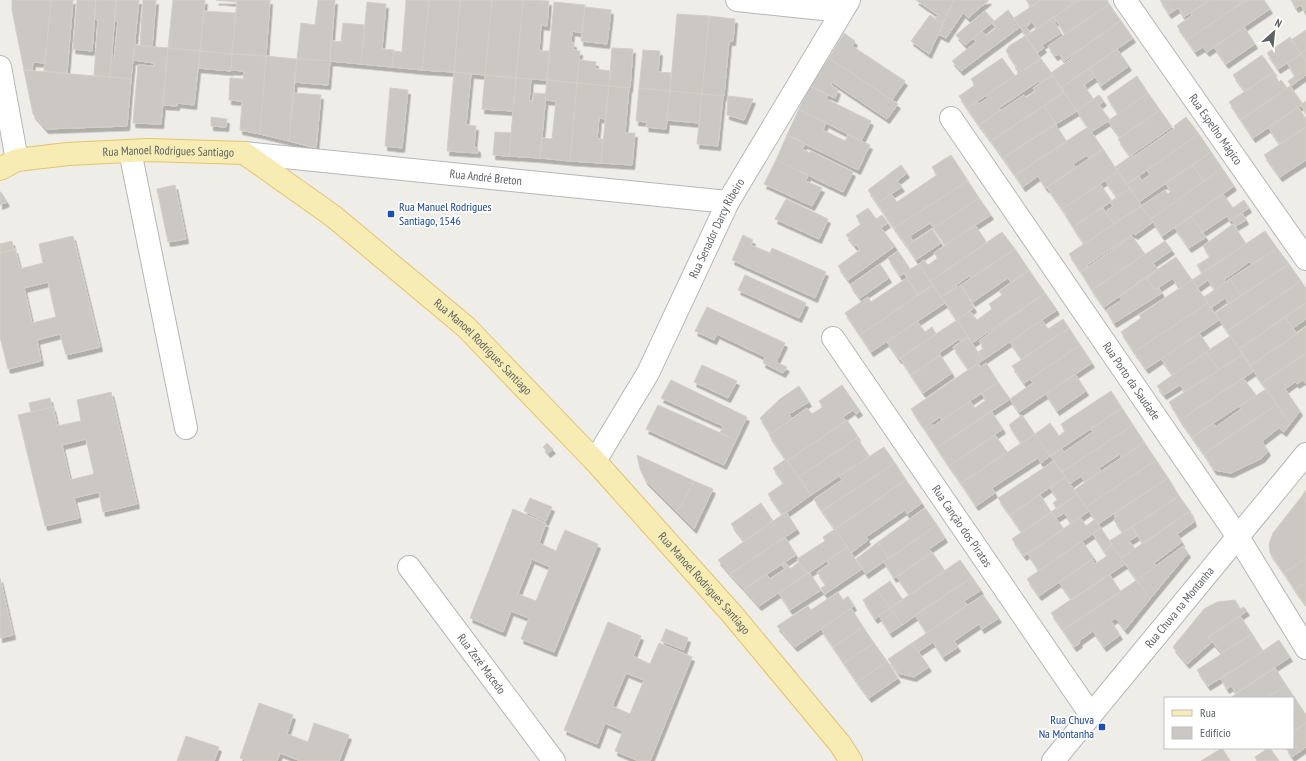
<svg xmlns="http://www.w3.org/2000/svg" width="1306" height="761" font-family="'PT Sans Narrow',sans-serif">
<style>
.building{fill:#cbc8c4;stroke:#d3cfc6;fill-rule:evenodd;filter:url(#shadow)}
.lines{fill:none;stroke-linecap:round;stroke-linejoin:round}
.minor-casing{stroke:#b4b7ba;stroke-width:24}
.major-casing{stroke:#e4c36b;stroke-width:24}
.minor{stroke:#fff;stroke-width:22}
.major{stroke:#f7edb4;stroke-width:22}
.transit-dot{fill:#1a4fb4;stroke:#fff;stroke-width:1.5}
.labels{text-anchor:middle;stroke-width:3.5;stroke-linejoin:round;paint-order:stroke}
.street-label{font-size:12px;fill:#5e6266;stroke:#fff}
.transit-label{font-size:12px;fill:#164399;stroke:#fff;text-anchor:start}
</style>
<defs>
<filter id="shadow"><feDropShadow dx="2.5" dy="4.5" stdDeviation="0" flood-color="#0004"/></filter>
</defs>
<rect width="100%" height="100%" fill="#efede7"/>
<!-- building -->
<path class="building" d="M12,0H51L45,63L33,62L32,70H24L12,10Z
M51,0H73L67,73L44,71Z
M77,0H96L92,51L73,49Z
M96,0H116L110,77L94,75L98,20L94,19Z
M116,0H139L131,79L110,77L111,58L114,59L118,21H115Z
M143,0H156L152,47L140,46Z
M173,0H205L200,51L168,48Z
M216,0H237V2Z
M237,0H270L266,56L232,54Z
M318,0H335L330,61L297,59L301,23L315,25Z
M406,0H429L422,70L392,67L394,51L402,52Z
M429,0H460L454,72L422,70Z
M460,0H492L485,75L454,72Z
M492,0H523L516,78L485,75Z
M523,0L549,1L547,26L541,25L539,51H550L547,80L516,78Z
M916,0H954L943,24L935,19L938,15Z
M954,0H989L968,18L963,13L946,38L938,34Z
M1026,0H1041L1031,7Z
M1041,0H1078L1037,29L1032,22L1026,27L1031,33L1026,36L1014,18Z
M1078,0H1107L1109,4L1065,34L1054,17Z
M1160,0H1172L1164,6Z
M1172,0H1210L1184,17L1178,8L1169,14L1164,6Z
M1210,0H1246L1187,40L1177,26L1192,15L1191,13Z
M1246,0H1264L1270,9L1207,52L1203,47L1195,52L1187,40Z
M1291,0H1306V10L1304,11L1301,5L1296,8Z
M367,2L386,4L382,49L394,50L392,67L361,64Z
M554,2L585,5L582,33L572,31L571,43H574L573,50L580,51L577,83L547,80Z
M1109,4L1121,21L1064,61L1059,54L1055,56L1048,46Z
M585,7L611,10L607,44L581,41Z
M1008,10L1020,27L961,71L952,61L976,42L973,39L982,31L986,36L996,28L992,23Z
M204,11L236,13L232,54L200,51Z
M985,11L994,21L965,45L956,35Z
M677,14L709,16L702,94L670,91Z
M930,15L943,24L929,54L911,41Z
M709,16L735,19L733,41H729L724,96L702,94Z
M1054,17L1056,21L1054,22L1061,33L1042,45L1044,48L1037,53L1026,36Z
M1121,21L1133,38L1061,88L1051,73L1072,58L1070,56Z
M343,23L365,25L361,64L330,61L331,41L341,42Z
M1244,27L1255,44L1226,64L1214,47Z
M1306,30V50L1301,54L1291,40Z
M844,33L855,41L852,46L905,81L892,100L829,58Z
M1025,36L1041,59L1019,73L1015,68L1017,67L1006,51L1009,46Z
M1290,37L1301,54L1278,69L1267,53Z
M135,45L168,48L161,124L133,123L138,65L154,66V63L133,60Z
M168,48L200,51L194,105L177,103V106L163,105Z
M612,48L633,49L630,88L609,86Z
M1117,49L1129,66L1101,86L1089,68Z
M643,50L660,51L658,72L671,73L670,91L639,88Z
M1306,50V61L1301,54Z
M200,51L232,54L231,71L198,68Z
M232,54L266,56L260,134L240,130L242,101L229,100L230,78L243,79L244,71L231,70Z
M1301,54L1306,61V75L1291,86L1288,81L1295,76L1287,63Z
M1262,55L1274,72L1245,91L1233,75Z
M266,56L297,59L289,141L260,134Z
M829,58L898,104L887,119L832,82L831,85L838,90L835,98L810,86Z
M1002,58L1015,76L967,108L959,96L975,85L971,79Z
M297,59L330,61L328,85L294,82Z
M1041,59L1053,75L1040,83L1039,81L999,108L1001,110L979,125L967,108L977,101L979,104L988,98L986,95Z
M579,60L596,62L595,69L610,71L609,86L577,83Z
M1089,68L1095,77L1084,85L1093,99L1077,111L1061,88Z
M24,70L131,79L127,126L46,129L33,114Z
M454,72L471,74L466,125L476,126L474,147L478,148V153L447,151Z
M1273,73L1279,82L1281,80L1287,88L1241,120L1229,102Z
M485,75L516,78L513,111L482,109Z
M1053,75L1064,92L991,141L979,125L1024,95L1026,98L1035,91L1033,88Z
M1137,76L1148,93L1118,114L1107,97Z
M516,78L531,79L529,101H533L534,93L546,94L540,158L509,156Z
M547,80L577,83L570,161L540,158L542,138L552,139L556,101L545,100Z
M577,83L609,86L605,119L599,118L597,139H603L601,163L570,161Z
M609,86L629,88L625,133H635L632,165L601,163Z
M810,86L828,95L826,99L871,121L861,141L799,109Z
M1290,86L1303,104L1253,138L1241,120Z
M390,88L408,90L402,148L385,146Z
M639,88L670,91L666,129L646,127L647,122L636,121Z
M670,91L702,94L699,123L667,120Z
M1064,92L1077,111L1056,124L1044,106Z
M293,93L321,95L316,148L289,141Z
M1148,93L1160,110L1120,137L1108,121Z
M702,94L723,96L718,146L697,144Z
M1099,95L1104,101L1099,105L1110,120L1091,132L1077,111Z
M728,96L753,99L744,120L727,115Z
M1306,101V113L1301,105Z
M1044,106L1056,124L1003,158L991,141Z
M1298,107L1306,119V127L1280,144L1268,127Z
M799,109L826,123L823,130L845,141L848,135L870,145L858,170L787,135Z
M1160,110L1172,127L1130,156L1118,139Z
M211,117L227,119L226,127L211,126Z
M1186,117L1199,134L1127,184L1115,167L1132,155L1133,157L1175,128L1174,126Z
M1055,124L1067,142L1015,175L1003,158Z
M1088,127L1103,149L1089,159L1087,155L1073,164L1076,168L1046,188L1038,176L1023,187L1015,175Z
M1306,127V160L1280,177L1264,155Z
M495,132L511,133L509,156L493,155Z
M1199,134L1211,152L1139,202L1127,184L1139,176L1142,181L1150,175L1147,170Z
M787,135L805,143L802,149L810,153L811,151L853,172L843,192L776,160Z
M1103,149L1118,172L1062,209L1047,187Z
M1211,152L1222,168L1204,181L1192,165Z
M951,155L968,181L894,228L877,203L891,194L897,202L937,175L932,167Z
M776,160L808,175L806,181L822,188L812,206L764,184Z
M901,165L907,173L897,181L902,187L877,203L868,190Z
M1192,165L1204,181L1151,219L1141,206L1165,190L1168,194L1171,191L1165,183Z
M1222,168L1234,186L1162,236L1151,219Z
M1118,172L1130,188L1117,197L1105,180Z
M968,181L979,198L934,228L930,223L910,236L913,242L907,246L894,228Z
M1100,184L1112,201L1073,227L1062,209Z
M175,185L186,239L168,242L157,189Z
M1130,188L1142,206L1114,224L1105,212L1113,206L1110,202Z
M0,192H1L7,202L0,205Z
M1223,194L1233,208L1244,200L1249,208L1230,221L1227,216L1203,232L1191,216Z
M979,198L991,215L945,245L934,228Z
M786,199L828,219L819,239L775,219Z
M1141,206L1153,222L1135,235L1134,233L1087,265L1088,267L1081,272L1069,254Z
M1102,207L1114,224L1084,244L1073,227Z
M868,208L876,219L882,215L888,223L881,228L895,246L848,280L838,266L860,250L856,244L855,246L846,235L861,224L856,216Z
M1242,213L1246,220L1236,226L1232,220Z
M1191,216L1206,237L1189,248L1175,228Z
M1233,224L1246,244L1202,273L1197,265L1210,257L1203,246Z
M975,225L987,243L930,281L919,264L924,260L928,265L938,258L934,253Z
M932,229L941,243L916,260L907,246Z
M1265,231L1277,248L1252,265L1249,262L1224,280L1226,282L1215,290L1208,280L1197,288L1192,280Z
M1002,232L1015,249L971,278L969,276L956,285L957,287L941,297L930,281Z
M743,235L753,240L751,245L770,253L772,248L826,272L815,298L732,260Z
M73,236L100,347L66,355L60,334L37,340L41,361L8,369L0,337V253L15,249L20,269L43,263L39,244ZM48,282L56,317L32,323L24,288Z
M1132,236L1145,254L1092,290L1081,272Z
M12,241L14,250L0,253V244Z
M1165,241L1172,250L1153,263L1158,270L1104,307L1092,290Z
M1277,248L1289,264L1241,296L1230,279Z
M1015,249L1029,270L1011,283L1008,278L973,302L961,285Z
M898,251L910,269L900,276L888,258Z
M1176,257L1192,280L1179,289L1173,278L1155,290L1146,277Z
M880,264L889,278L860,298L850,285Z
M919,264L933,285L918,295L904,273Z
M1289,264L1301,281L1227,331L1215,313Z
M1029,270L1045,293L972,343L957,320L970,311L977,320L992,309L989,304L1002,295L999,291Z
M745,275L806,303L799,318L738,290Z
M1146,277L1155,290L1159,288L1162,293L1114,323L1106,310L1122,300L1119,296Z
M907,278L918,295L860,335L845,313L868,297L871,302Z
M1230,279L1241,296L1229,304L1225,298L1211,308L1204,297Z
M1192,280L1208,303L1134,352L1121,332L1141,318L1139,315Z
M1301,281L1306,289V303L1239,349L1227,331Z
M933,285L945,303L871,352L860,335Z
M961,285L974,308L957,320L941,297Z
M1045,293L1057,310L983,360L978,352L984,348L979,341Z
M1208,303L1219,320L1146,369L1134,352Z
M1306,303V319L1293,328L1285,317Z
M707,307L785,343L776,362L787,367L783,373L763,363L765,357L717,334L714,340L695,331Z
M1285,317L1297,334L1250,366L1239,349Z
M1063,319L1069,328L1022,359L1010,342L1042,320L1048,329Z
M957,320L968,337L961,342L959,339L939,353L941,355L911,375L900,358Z
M917,321L925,332L932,327L936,334L899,359L887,342Z
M1306,327V353L1262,383L1250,366Z
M1069,328L1080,345L1024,383L1012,366Z
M1199,333L1210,349L1173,375L1161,359Z
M1230,336L1243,354L1219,370L1206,352Z
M968,337L983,360L969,370L953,347Z
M1080,345L1092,363L1019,412L1010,399L1033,383L1030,379Z
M1206,352L1219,370L1185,392L1180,385L1164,395L1157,386Z
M1306,353V384L1303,380L1297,384L1295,382L1285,389L1300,411L1290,424L1262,383Z
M1243,354L1254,371L1180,420L1169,402Z
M940,355L952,373L923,393L911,375Z
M978,363L981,367L986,363L998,382L942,420L940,417L931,423L934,426L926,431L911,409Z
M702,365L737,381L728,398L694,382Z
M1075,374L1086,391L1057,411L1046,394Z
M1243,378L1256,395L1192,437L1180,420Z
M671,380L747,417L736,440L720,433L723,426L661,398Z
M998,382L1010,399L937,448L926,431L970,401L975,408L986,400L981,393Z
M842,385L860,411L856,414L853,410L843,417L846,421L787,461L769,435L807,408L812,414L823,407L819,401Z
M799,386L809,402L789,414L792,419L770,434L760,418L780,399Z
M1266,389L1277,404L1204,454L1192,437L1213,423L1216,427L1241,409L1239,407Z
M1111,391L1122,408L1050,456L1035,434L1050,423L1059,436L1065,431L1061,424Z
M111,392L137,504L103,512L99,492L74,498L79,518L45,526L18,415L53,407L57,426L81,421L77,400ZM86,439L94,474L70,480L62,445Z
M50,398L52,407L31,412L29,403Z
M1277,404L1290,424L1284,432L1279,428L1262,441L1268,451L1262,458L1231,473L1214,470L1204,454Z
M658,405L736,440L724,465L646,429Z
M1122,408L1133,425L1062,472L1050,456L1062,449L1064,452L1093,432L1091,428Z
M991,411L1003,429L949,466L937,448Z
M1022,415L1035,434L1021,443L1009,425Z
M847,420L858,437L799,477L787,461Z
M1133,425L1144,442L1122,458L1120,454L1099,468L1101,471L1085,482L1081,476L1070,484L1062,472Z
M1035,434L1050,456L1041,463L1038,458L992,488L995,493L976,506L961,483Z
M995,435L1007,452L961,483L949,466Z
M857,438L869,456L811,495L799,477Z
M1144,442L1156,460L1086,507L1074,490Z
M547,443L553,449L548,453L543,447Z
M884,447L895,463L822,511L814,499L842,480L839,476Z
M637,455L694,481L681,506L676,511L646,481L640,469Z
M786,459L811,495L783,515L768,494L784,483L773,468Z
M1156,460L1168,478L1098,524L1086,507Z
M1054,461L1065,477L1010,515L998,498Z
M895,463L906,480L835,529L822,511Z
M1065,477L1077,494L1057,509L1053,503L1058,499L1050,488Z
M1168,478L1179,496L1123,533L1114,520L1116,519L1114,514Z
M906,480L922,503L907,514L905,510L866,537L868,540L851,553L835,529Z
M694,481L713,489L694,529L676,511L681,506Z
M1306,490V502L1302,496Z
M1077,494L1089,511L1072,523L1064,513L1056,518L1051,512Z
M1040,495L1051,512L1022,533L1010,515Z
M1179,496L1190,511L1143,544L1132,527Z
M1302,496L1306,502V558L1284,573L1270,553L1269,544L1273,533Z
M530,498L552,507L546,521L524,511Z
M761,503L773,521L744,541L731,524Z
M925,508L937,525L889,558L878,542Z
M513,509L546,523L539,543L556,551L565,530L598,544L554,652L521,639L529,618L511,611L503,632L470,618ZM532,559L550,567L536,601L518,594Z
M1190,511L1194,522L1177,534L1182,542L1154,563L1156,566L1137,580L1121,558Z
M786,512L797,529L730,574L718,560Z
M1051,512L1064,529L1024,556L1012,539Z
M1080,517L1086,526L1095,519L1101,528L1039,571L1028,554Z
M937,525L945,538L929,549L932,553L894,578L884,562Z
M1132,527L1137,536L1129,541L1135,549L1121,558L1109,541Z
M1101,528L1112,545L1104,551L1093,534Z
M835,529L847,547L807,574L797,559L825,541L823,537Z
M785,537L796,555L744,589L730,574Z
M1082,541L1094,558L1039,596L1027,579Z
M878,542L889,558L866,574L856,559Z
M1112,545L1125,564L1072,600L1059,582L1092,559L1095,564L1107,556L1104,551Z
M1183,546L1188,553L1150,599L1137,580Z
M847,547L862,569L825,594L821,588L826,585L817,572L829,564L827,561Z
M932,552L945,571L910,595L897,577Z
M1306,558V582L1295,590L1284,573Z
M960,560L972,577L902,625L890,608Z
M799,562L807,574L759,606L744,589L766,574L770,579L785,569L782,565L786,563L790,569Z
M809,572L821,590L790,610L779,593Z
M1109,574L1121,592L1063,630L1051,613Z
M972,577L981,590L964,601L967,605L927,633L915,615Z
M0,578L13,635L0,638Z
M1137,580L1150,599L1125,630L1116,618L1111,621L1120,635L1104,647L1093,631L1079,641L1080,643L1074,647L1063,630Z
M890,581L903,600L890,608L877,590Z
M1306,582V605L1295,590Z
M877,590L890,608L875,619L863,600Z
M838,592L843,600L848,596L854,606L795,647L777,626L808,606L811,610Z
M983,595L999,618L982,629L979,624L954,641L958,647L943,657L933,642L918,652L912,643Z
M1235,600L1240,609L1244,607L1247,611L1208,637L1212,642L1187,664L1173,647L1204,609L1217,602Z
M851,608L863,627L833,647L821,629Z
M890,608L902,625L890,633L879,616Z
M1240,616L1252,634L1222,653L1208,637Z
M608,622L641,636L633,656L650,664L659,643L692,657L650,761H639L615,751L623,731L605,723L597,744L564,730ZM626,673L644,680L630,714L612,706Z
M863,627L874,643L844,663L833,647Z
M666,629L688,638L684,650L661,641Z
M1252,634L1263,651L1208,686L1197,670Z
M1279,640L1290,657L1236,693L1231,686L1227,689L1221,679Z
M874,643L887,661L857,682L844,663Z
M912,643L929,667L914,677L898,673L888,659Z
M887,661L898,678L869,698L857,682Z
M1275,668L1286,685L1267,698H1230Z
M1286,685L1298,703L1293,706V698H1267Z
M259,703L293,715L287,734L308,742L314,723L349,735L339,761H301L280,753L277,761H247L240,758Z
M1298,703L1306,715V723L1293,731V706Z
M1306,723V747L1292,757L1286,748H1293V731Z
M186,736L219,747L214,761H177Z
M1222,748L1230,761H1201Z
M1268,748H1270L1279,761H1257L1255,757Z"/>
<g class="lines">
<defs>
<g id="minor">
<path d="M737,0L842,11"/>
<path id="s1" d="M1125,0L1306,259"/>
<path d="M0,67L17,160"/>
<path id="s2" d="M951,118L1238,537L1306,648"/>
<path d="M130,151L186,428"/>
<path id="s3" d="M244,153L728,202"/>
<path id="s4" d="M833,338L1091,715"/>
<path id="s5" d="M595,461L648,373L728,202L849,0"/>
<path id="s6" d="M409,567L554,761"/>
<path id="s7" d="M1053,761L1306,454"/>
</g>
<g id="major">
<path id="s8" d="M0,169L17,160L68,154L148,150L244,153L333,216L466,327L595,461L732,614L840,744L851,761"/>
</g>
</defs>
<!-- minor casing -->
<use href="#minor" class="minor-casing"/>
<!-- major casing -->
<use href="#major" class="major-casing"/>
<!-- minor -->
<use href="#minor" class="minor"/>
<!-- major -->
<use href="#major" class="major"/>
</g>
<!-- markers -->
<g class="transit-dot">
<rect x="387" y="210" width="8" height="8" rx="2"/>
<rect x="1098" y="723" width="8" height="8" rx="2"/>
</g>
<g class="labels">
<!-- street labels -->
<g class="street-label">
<text dy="4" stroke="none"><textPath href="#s1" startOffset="158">Rua Espelho Mágico</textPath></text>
<text dy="4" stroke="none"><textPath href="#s8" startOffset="171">Rua Manoel Rodrigues Santiago</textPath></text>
<text dy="4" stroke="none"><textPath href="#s3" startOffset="243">Rua André Breton</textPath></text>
<text dy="4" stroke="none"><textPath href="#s5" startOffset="263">Rua Senador Darcy Ribeiro</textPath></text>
<text dy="4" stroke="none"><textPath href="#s8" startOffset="555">Rua Manoel Rodrigues Santiago</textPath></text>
<text dy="4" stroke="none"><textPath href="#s2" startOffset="319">Rua Porto da Saudade</textPath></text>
<text dy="4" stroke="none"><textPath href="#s4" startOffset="228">Rua Canção dos Piratas</textPath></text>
<text dy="4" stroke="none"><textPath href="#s8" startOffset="879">Rua Manoel Rodrigues Santiago</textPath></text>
<text dy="4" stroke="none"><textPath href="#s7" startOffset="199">Rua Chuva na Montanha</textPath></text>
<text dy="4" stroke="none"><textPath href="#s6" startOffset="121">Rua Zezé Macedo</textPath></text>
</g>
<!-- transit labels -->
<g class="transit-label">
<text x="399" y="211">Rua Manuel Rodrigues<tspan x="399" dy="14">Santiago, 1546</tspan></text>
<text x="1094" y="724" text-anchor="end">Rua Chuva<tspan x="1094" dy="14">Na Montanha</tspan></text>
</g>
</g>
<!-- legend -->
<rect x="1164" y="697" width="130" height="52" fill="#ffffff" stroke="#bfc0c2"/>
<rect x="1172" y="710" width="20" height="6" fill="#f7edb4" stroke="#bfc0c2"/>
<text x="1200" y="717" font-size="12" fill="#5e6266">Rua</text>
<rect x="1172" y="727" width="20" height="12" fill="#cbc8c4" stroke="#bfc0c2"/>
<text x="1200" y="737" font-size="12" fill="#5e6266">Edifício</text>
<!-- north arrow -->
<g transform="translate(1274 32) rotate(27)" stroke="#ffffff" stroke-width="3" paint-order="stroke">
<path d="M0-3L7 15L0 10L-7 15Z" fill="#5e6266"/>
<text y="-6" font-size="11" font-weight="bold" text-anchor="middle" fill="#5e6266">N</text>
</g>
</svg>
